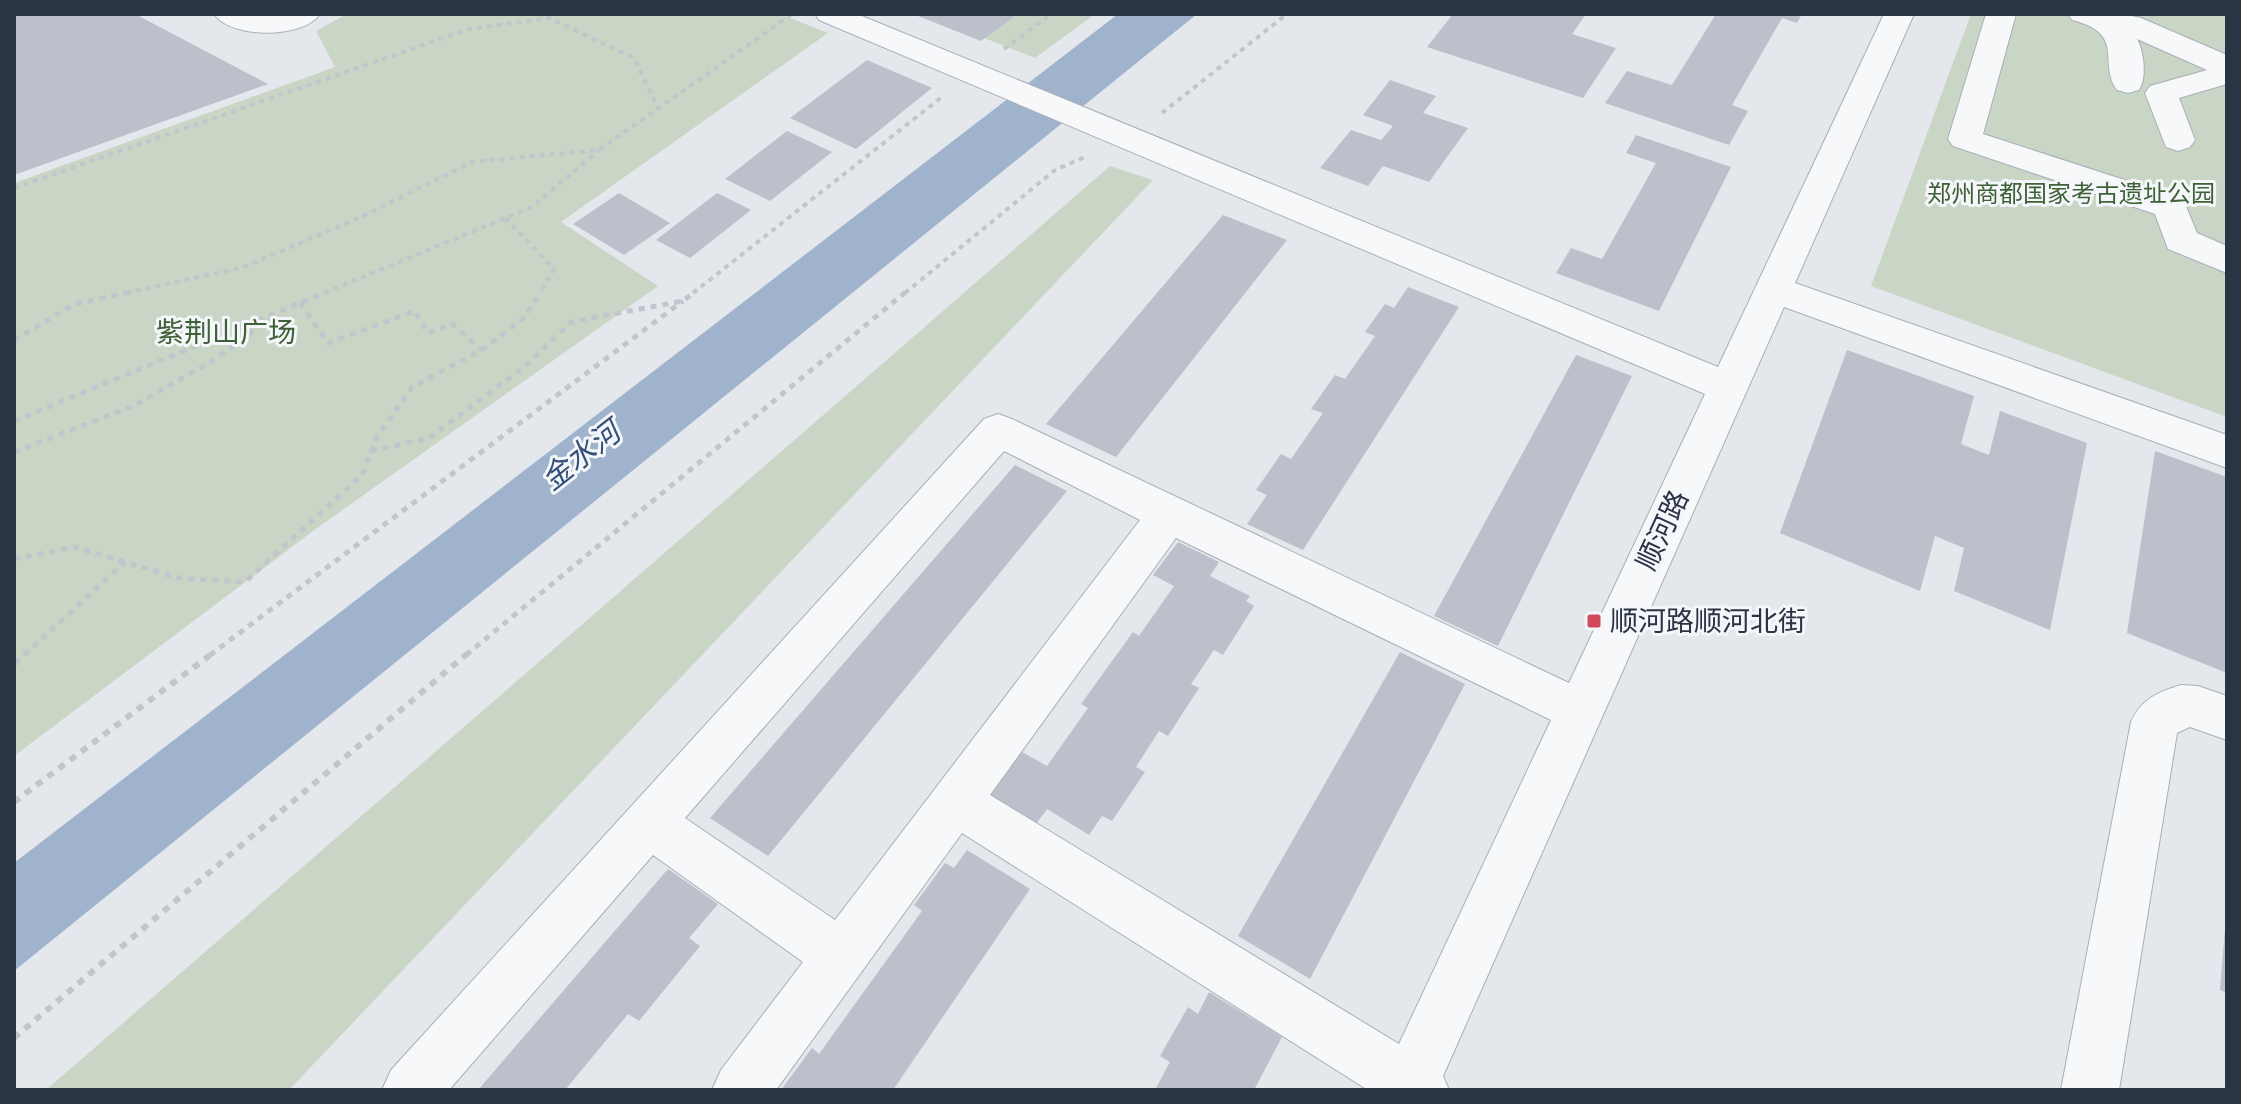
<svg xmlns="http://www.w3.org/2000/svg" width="2241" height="1104" font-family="'DejaVu Sans','Noto Sans SC',sans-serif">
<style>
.green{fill:#c9d6c5}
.water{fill:#9fb4cc}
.building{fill:#bbc0ca}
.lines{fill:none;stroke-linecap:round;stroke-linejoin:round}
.minor-casing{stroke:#a9aeb7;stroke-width:2}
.path-far2{stroke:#c2c5cb;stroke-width:4;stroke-dasharray:5 5;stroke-linecap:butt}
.path-far1{stroke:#c2c5cb;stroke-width:5;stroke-dasharray:6 6;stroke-linecap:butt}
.path{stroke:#c2c5cb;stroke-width:6;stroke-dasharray:7 7;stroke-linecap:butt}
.minor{fill:#f7f8fa;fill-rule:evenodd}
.poi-dot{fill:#d1495b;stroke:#f4f6f9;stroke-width:3}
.labels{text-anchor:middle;stroke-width:6;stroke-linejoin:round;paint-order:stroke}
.far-park-label{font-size:24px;fill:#3f6138;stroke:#f4f6f9}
.park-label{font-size:28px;fill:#3f6138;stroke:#f4f6f9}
.street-label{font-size:28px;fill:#2b3445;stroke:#f4f6f9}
.poi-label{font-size:28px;fill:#2b3445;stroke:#f4f6f9;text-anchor:start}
.water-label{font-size:30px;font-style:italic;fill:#34527a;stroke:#f4f6f9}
</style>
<rect width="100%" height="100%" fill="#e4e7ec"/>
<!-- green -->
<path class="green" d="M347,14H780L828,33L561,222L658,286L313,531L14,756V183L335,67L316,31Z
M923,14H1095L1035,58Z
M1971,14H2227V417L1871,286Z
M1110,166L1153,180L289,1090H46Z"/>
<!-- water -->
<path class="water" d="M1118,14H1197L14,971V863Z"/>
<!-- building -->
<path class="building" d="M14,14H135L268,84L14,175Z
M913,14H1007L1014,17L981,41Z
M1453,14H1586L1572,34L1616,48L1583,98L1427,47Z
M1716,14H1802L1797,23L1782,18L1732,105L1748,111L1729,145L1605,103L1627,71L1672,85Z
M867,60L932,88L856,149L790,118Z
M1390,80L1436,96L1423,113L1468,128L1429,182L1383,166L1368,186L1320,168L1351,130L1381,140L1393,126L1363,115Z
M787,131L832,152L770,201L725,179Z
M1636,135L1731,167L1659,311L1556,273L1571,248L1602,259L1656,163L1626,153Z
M619,193L670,223L624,255L573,224Z
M717,193L751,210L690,258L656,240Z
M1223,215L1287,240L1116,457L1046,424Z
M1408,287L1459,307L1303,550L1247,524L1267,495L1256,490L1281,454L1291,459L1323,413L1311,409L1335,375L1345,379L1375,336L1365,332L1385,304L1394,308Z
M1847,350L1974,396L1961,444L1989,455L2000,411L2087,443L2050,630L1954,591L1964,548L1935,536L1920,591L1780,533Z
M1576,355L1632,376L1498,646L1434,616Z
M2155,451L2227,477V673L2127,633Z
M1015,465L1067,491L768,856L710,818Z
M1178,542L1219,562L1210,576L1250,596L1246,601L1254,606L1223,655L1214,650L1191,684L1199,688L1168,736L1159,731L1136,767L1145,772L1112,821L1102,816L1089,835L1047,809L1036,824L990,796L1022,752L1047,766L1088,708L1081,704L1133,632L1139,636L1174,586L1153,575Z
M1400,652L1465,684L1310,979L1238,936Z
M967,850L1030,889L893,1090H781L812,1048L819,1054L922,911L914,905L945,863L954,868Z
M668,869L718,904L689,938L700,946L639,1021L628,1014L565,1090H478Z
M2225,928H2227V993L2220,990Z
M1209,992L1282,1037L1254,1090H1155L1170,1062L1160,1056L1188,1007L1198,1014Z"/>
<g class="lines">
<defs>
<path id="minor" d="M214,14H320C303,39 231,39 214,14Z
M815,14H857L1718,367L1884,14H1914L1795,283L2227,435V468L1784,307L1443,1076L1449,1090H1368L962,833L776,1090H712L721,1070L803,962L653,855L449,1090H382L391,1070L984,419L998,414L1012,419L1569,683L1705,394L819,20ZM1004,451L1140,520L835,920L685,818ZM1176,538L1551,720L1399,1044L990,795Z
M1986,14H2016L1983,134L2183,199L2197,233L2227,246V273L2168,249L2155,214L1953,146L1948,139Z
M2068,14H2122L2141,18L2227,55V84L2179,98L2195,140L2190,147L2178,151L2166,147L2145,93L2150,86L2207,70L2137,39C2144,51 2147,78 2139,90L2128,93L2117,90C2097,61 2127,34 2072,20Z
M2181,685L2198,686L2227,696V740L2190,727L2177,733L2119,1090H2061L2131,722C2141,699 2158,692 2181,685Z"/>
</defs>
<!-- minor casing -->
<use href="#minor" class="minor-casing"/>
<!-- path-far2 -->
<path class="path-far2" d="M1004,49L1051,14
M1162,113L1287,14
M14,188L469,29L549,18L634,58L658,108
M505,218L554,269L540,293
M126,293L244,267L361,217L472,162L599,150L792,14
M324,293L532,207L599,150
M693,293L942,97
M905,293L1055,170L1085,157"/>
<!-- path-far1 -->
<path class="path-far1" d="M300,303L328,343L415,311L428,333L452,324L482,350
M14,340L75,304L135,291
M14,421L329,291
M371,451L429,438L525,366L571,322L683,301L696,291
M14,452L131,407L211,362L276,315
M14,559L75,547L179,578L245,582L362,475L377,437L412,387L482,350L525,317L541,291
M24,655L125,562
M210,655L683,301
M466,655L907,291"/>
<!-- path -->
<path class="path" d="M14,664L26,653
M14,802L213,653
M14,1038L468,653"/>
<!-- minor -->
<use href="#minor" class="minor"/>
</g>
<!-- markers -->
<rect class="poi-dot" x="1586" y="613" width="16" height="16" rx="4"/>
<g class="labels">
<!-- far-park labels -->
<g class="far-park-label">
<text x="2071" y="202">郑州商都国家考古遗址公园</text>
</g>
<!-- park labels -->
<g class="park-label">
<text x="226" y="342">紫荆山广场</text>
</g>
<!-- street labels -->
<g class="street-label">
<text transform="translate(1662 530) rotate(-65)" y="10">顺河路</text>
</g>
<!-- poi labels -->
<g class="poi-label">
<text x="1610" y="631">顺河路顺河北街</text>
</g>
<!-- water labels -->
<g class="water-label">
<text transform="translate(581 456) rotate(-38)" y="10">金水河</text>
</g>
</g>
<!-- border -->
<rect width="2241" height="1104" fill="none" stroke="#2b3445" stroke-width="32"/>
</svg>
